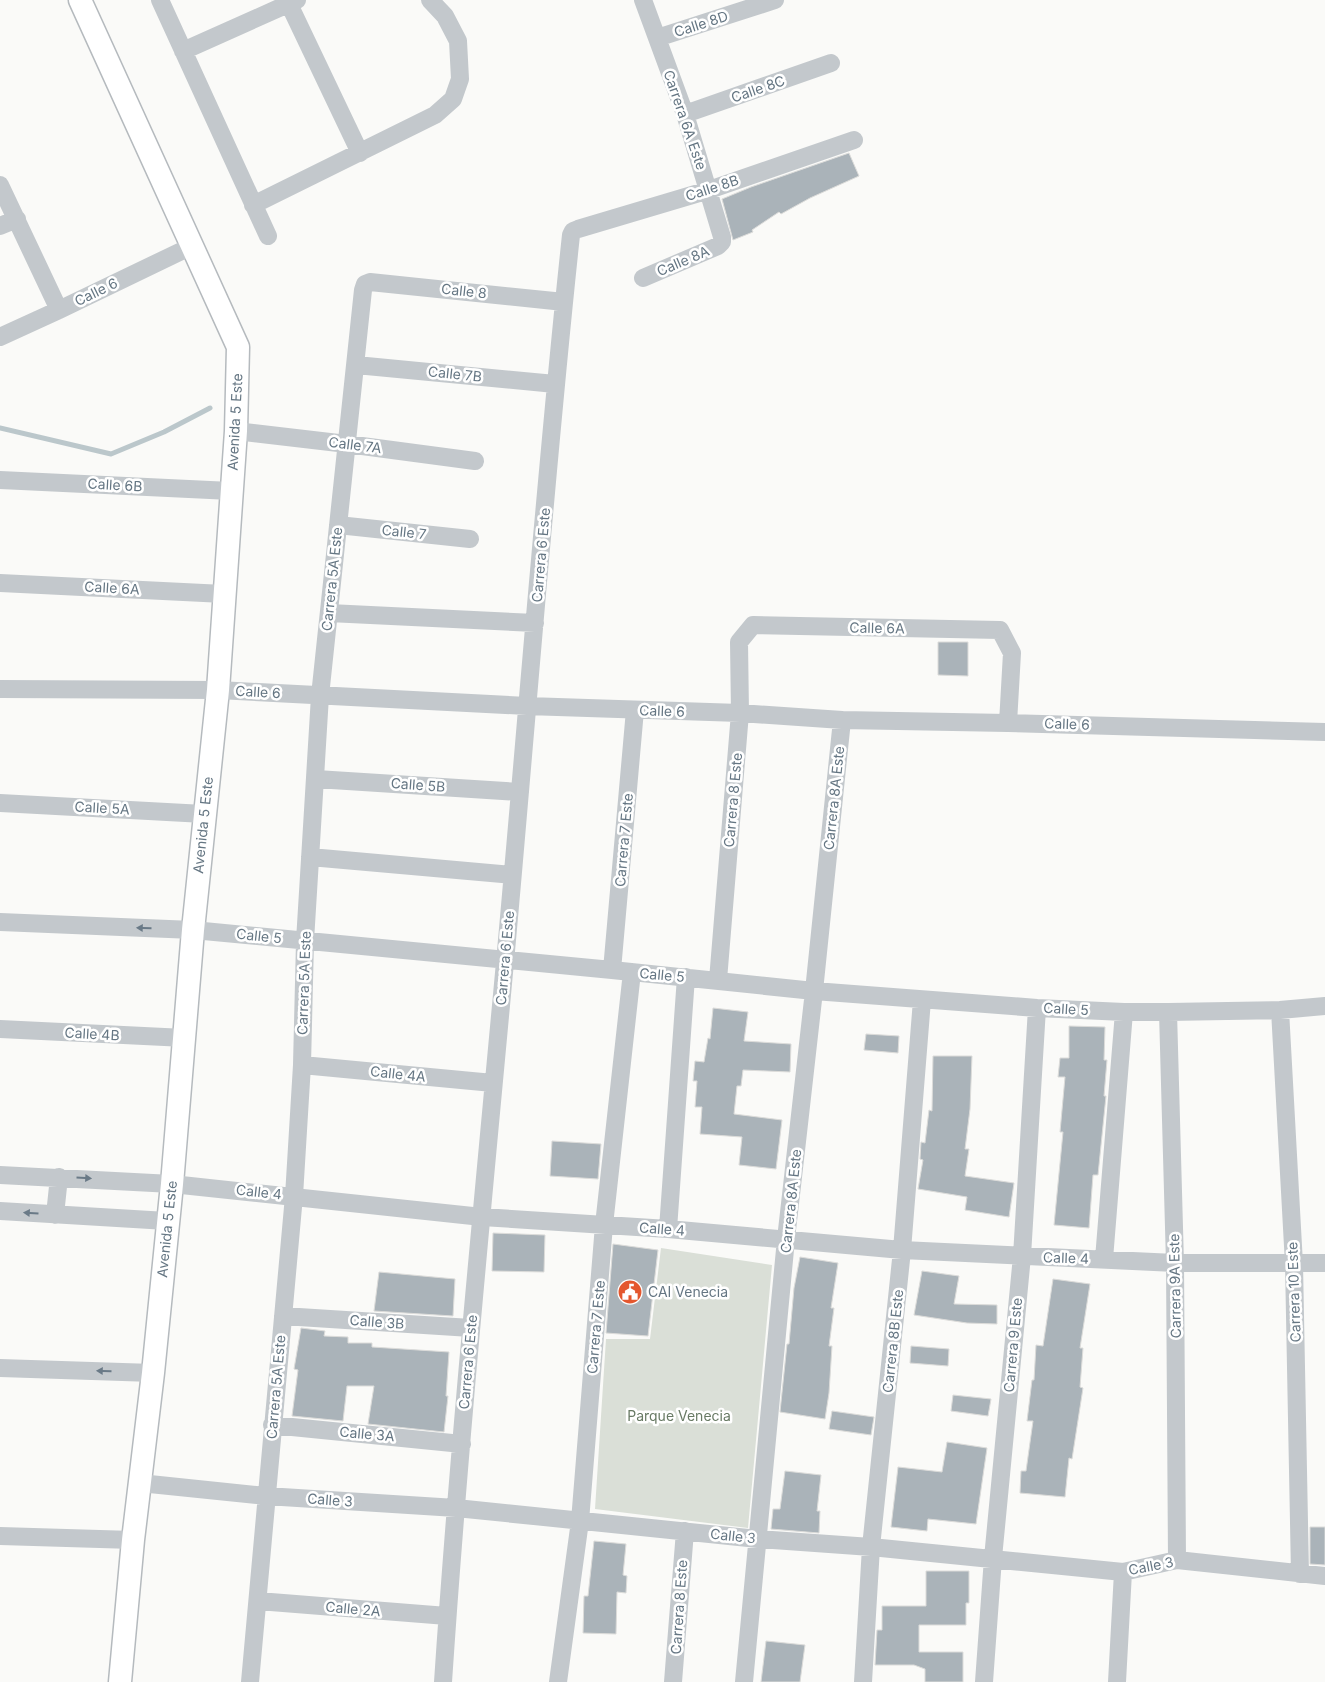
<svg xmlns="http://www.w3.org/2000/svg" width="1325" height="1682" font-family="Inter,sans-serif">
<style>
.green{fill:#dadfd7}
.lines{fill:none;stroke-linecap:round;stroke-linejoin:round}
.stream{stroke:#bbc7cb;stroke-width:5}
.building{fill:#aab3b9;stroke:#dcdcda}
.major-casing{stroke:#b5babe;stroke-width:25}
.minor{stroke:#c3c8cc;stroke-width:18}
.major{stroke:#fff;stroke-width:22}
.oneway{fill:#6a7a87}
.labels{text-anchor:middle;stroke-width:5;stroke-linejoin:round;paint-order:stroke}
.street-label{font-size:14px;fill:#657683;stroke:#fff}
.poi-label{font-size:14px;fill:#657683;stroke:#fff;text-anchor:start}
.park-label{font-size:14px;fill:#687a64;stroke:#fff}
</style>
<rect width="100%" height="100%" fill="#fafaf8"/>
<!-- green -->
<path class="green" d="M661,1248L772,1265L748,1528L595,1509L606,1339H650Z"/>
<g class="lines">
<!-- stream -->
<path class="stream" d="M0,428L111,454L164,432L210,408"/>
</g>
<!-- building -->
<path class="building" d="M849,153L859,176L810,198L781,214L779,212L752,230L753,232L733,240L722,199L751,187Z
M938,642H968V676L938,675Z
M713,1008L748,1012L744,1041L791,1044L790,1072L743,1070L741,1086H737L734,1114L782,1120L776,1169L739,1165L742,1137L700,1134L702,1107H695L697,1081H693L695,1061L704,1062L708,1038L710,1039Z
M1069,1026L1105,1027L1104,1060H1107L1104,1096H1106L1098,1175H1093L1089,1228L1054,1225L1063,1132H1060L1065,1077H1058L1060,1058H1069Z
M866,1034L899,1036L898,1053L864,1050Z
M933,1056H972L970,1109L965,1149H969L965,1176L1014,1183L1009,1217L965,1210L967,1197L918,1189L923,1160L920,1159L921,1142L925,1143L929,1110L932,1111Z
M552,1141L601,1144L598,1179L550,1176Z
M493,1233L545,1235L544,1272L492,1271Z
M613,1244L658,1250L648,1336L606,1333Z
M800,1257L838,1263L831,1308H834L829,1346H832L829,1393L825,1419L780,1412L787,1344H789L794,1288Z
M922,1271L959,1276L954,1304L997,1305V1324L967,1323L914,1315Z
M379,1272L455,1279L453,1316L374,1311Z
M1053,1279L1090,1284L1080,1348H1083L1080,1387L1083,1388L1072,1459L1069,1458L1065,1497L1020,1493L1021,1471H1026L1033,1421H1027L1032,1380H1034L1036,1345L1043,1346Z
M301,1328L325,1331L324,1336L348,1337V1343H372V1347L449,1352L446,1396H448L444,1432L368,1424L374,1386H347L343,1421L292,1416L298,1370L294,1369Z
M911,1346L949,1349L948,1366L910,1363Z
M953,1395L991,1399L988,1416L951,1411Z
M832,1411L874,1417L871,1435L829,1429Z
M947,1442L987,1448L976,1524L928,1519L927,1531L891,1527L898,1467L942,1472Z
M785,1471L821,1475L817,1511H820L819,1533L771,1529L773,1509H780Z
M1310,1527H1325V1565L1310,1564Z
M594,1541L626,1544L623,1575L627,1576L626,1593L617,1592L616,1634L583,1633L584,1596H588Z
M926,1571H969V1603H966V1625H919V1652H963V1682H925V1669L914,1665H875L877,1630H882V1606H926Z
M766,1641L805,1645L800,1682H761Z"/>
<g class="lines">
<defs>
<path id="major" d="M80,0L238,347L236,431L218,690L193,930L172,1184L153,1373L133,1540L120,1682"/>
</defs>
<!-- major casing -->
<use href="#major" class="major-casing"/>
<!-- minor -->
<path class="minor" d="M160,0L268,236
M289,4L360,153
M657,38L775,0
M183,51L297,0
M685,114L831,63
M0,185L59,310
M253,205L435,115L453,99L460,79L458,41L445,16L430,0
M0,226L17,219
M643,278L718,246L722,242V237L685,114L643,0
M0,337L59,310L192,246
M356,365L555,384
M236,431L347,444L475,461
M0,480L231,491
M338,525L470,539
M0,583L224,594
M329,613L535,623
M0,689L218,690L527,706L740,713L842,720L1008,723L1325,732
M316,779L520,792
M0,803L204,814
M310,857L512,875
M0,922L193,930L612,970L814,991L1037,1008L1124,1012H1168L1280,1010L1325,1006
M612,970L635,710
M718,980L740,713L739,642L753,625L1000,630L1012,653L1008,723
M1280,1010L1294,1264L1300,1574
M1168,1012L1175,1263L1177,1560
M0,1029L185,1038
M302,1065L493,1083
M0,1175L172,1184L482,1217L668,1229L902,1250L1175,1263H1325
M0,1211L167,1221
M55,1215L59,1177
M668,1229L686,977
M1104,1259L1124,1012
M283,1316L471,1328
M0,1368L153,1373
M272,1425L462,1444
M140,1483L266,1496L456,1508L758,1539L871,1547L1123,1572L1177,1560L1325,1576
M0,1536L133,1540
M258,1601L447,1616
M250,1682L294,1196L302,1065L305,941L320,696L363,290L365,284L370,282L564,302
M443,1682C459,1442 483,1202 505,962C527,720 545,477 571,235L573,231L578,229L709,190L854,140
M558,1682L580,1521L604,1225L632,972
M673,1682L685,1531
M744,1682L786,1239L814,991L842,720
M863,1682L871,1547L902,1250L922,1000
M984,1682L993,1558L1022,1256L1037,1008
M1117,1682L1123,1572"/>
<!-- major -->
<use href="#major" class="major"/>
</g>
<!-- one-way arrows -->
<defs><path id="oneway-solid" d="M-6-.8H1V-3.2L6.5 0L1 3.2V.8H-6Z" transform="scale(1.25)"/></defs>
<g class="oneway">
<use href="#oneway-solid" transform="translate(144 928) rotate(-178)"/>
<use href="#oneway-solid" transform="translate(84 1178) rotate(3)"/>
<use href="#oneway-solid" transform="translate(31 1213) rotate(-176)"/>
<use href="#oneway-solid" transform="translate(104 1371) rotate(-178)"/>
</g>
<!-- icons -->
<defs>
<symbol id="civic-disc" viewBox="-11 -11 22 22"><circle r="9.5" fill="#e4572e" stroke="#fff"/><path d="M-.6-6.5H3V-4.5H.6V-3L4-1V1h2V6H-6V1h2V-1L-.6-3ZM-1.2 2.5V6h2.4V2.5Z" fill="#fff"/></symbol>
</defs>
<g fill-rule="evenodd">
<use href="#civic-disc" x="616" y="1278" width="28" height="28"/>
</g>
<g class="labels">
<!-- street labels -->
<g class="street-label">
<text transform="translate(701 24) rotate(-18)" y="5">Calle 8D</text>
<text transform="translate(758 89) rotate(-19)" y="5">Calle 8C</text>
<text transform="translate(685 120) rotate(71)" y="5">Carrera 6A Este</text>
<text transform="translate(712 188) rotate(-18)" y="5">Calle 8B</text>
<text transform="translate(683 261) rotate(-23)" y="5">Calle 8A</text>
<text transform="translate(464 291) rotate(6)" y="5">Calle 8</text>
<text transform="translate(96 292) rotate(-26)" y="5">Calle 6</text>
<text transform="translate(455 374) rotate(6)" y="5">Calle 7B</text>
<text transform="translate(235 422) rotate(-87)" y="5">Avenida 5 Este</text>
<text transform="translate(355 445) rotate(7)" y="5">Calle 7A</text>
<text transform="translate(115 485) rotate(3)" y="5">Calle 6B</text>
<text transform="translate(404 532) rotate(6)" y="5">Calle 7</text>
<text transform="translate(541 555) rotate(-85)" y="5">Carrera 6 Este</text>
<text transform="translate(332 579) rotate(-84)" y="5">Carrera 5A Este</text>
<text transform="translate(112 588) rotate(3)" y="5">Calle 6A</text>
<text transform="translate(877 628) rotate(1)" y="5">Calle 6A</text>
<text transform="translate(258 692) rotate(3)" y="5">Calle 6</text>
<text transform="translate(662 711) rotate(2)" y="5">Calle 6</text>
<text transform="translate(1067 724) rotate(2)" y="5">Calle 6</text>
<text transform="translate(418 785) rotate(4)" y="5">Calle 5B</text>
<text transform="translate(834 798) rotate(-84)" y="5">Carrera 8A Este</text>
<text transform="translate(733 800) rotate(-85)" y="5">Carrera 8 Este</text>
<text transform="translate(102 808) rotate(3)" y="5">Calle 5A</text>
<text transform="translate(203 825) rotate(-84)" y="5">Avenida 5 Este</text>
<text transform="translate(624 840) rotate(-85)" y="5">Carrera 7 Este</text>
<text transform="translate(259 936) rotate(6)" y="5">Calle 5</text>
<text transform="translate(505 958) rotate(-85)" y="5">Carrera 6 Este</text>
<text transform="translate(662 975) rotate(5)" y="5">Calle 5</text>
<text transform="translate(304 983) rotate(-88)" y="5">Carrera 5A Este</text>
<text transform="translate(1066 1009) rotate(3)" y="5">Calle 5</text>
<text transform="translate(92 1034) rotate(3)" y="5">Calle 4B</text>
<text transform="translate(398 1074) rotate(6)" y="5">Calle 4A</text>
<text transform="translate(259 1192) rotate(6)" y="5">Calle 4</text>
<text transform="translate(791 1201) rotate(-84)" y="5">Carrera 8A Este</text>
<text transform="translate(167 1229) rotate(-84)" y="5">Avenida 5 Este</text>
<text transform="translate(662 1229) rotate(4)" y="5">Calle 4</text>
<text transform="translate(1066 1258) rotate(2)" y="5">Calle 4</text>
<text transform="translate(1175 1286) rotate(-91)" y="5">Carrera 9A Este</text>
<text transform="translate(1294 1292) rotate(-92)" y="5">Carrera 10 Este</text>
<text transform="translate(377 1322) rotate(4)" y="5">Calle 3B</text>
<text transform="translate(596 1327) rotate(-85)" y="5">Carrera 7 Este</text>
<text transform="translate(893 1341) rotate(-84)" y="5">Carrera 8B Este</text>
<text transform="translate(1013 1345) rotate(-85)" y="5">Carrera 9 Este</text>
<text transform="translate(468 1362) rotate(-85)" y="5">Carrera 6 Este</text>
<text transform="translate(276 1387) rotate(-85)" y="5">Carrera 5A Este</text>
<text transform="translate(367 1434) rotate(5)" y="5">Calle 3A</text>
<text transform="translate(330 1500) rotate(4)" y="5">Calle 3</text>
<text transform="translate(733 1536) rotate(6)" y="5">Calle 3</text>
<text transform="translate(1151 1566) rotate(-11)" y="5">Calle 3</text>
<text transform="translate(679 1607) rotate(-86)" y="5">Carrera 8 Este</text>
<text transform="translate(353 1609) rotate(5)" y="5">Calle 2A</text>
</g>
<!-- poi labels -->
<g class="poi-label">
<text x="648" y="1297">CAI Venecia</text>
</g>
<!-- park labels -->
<g class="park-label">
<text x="679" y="1421">Parque Venecia</text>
</g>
</g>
</svg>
